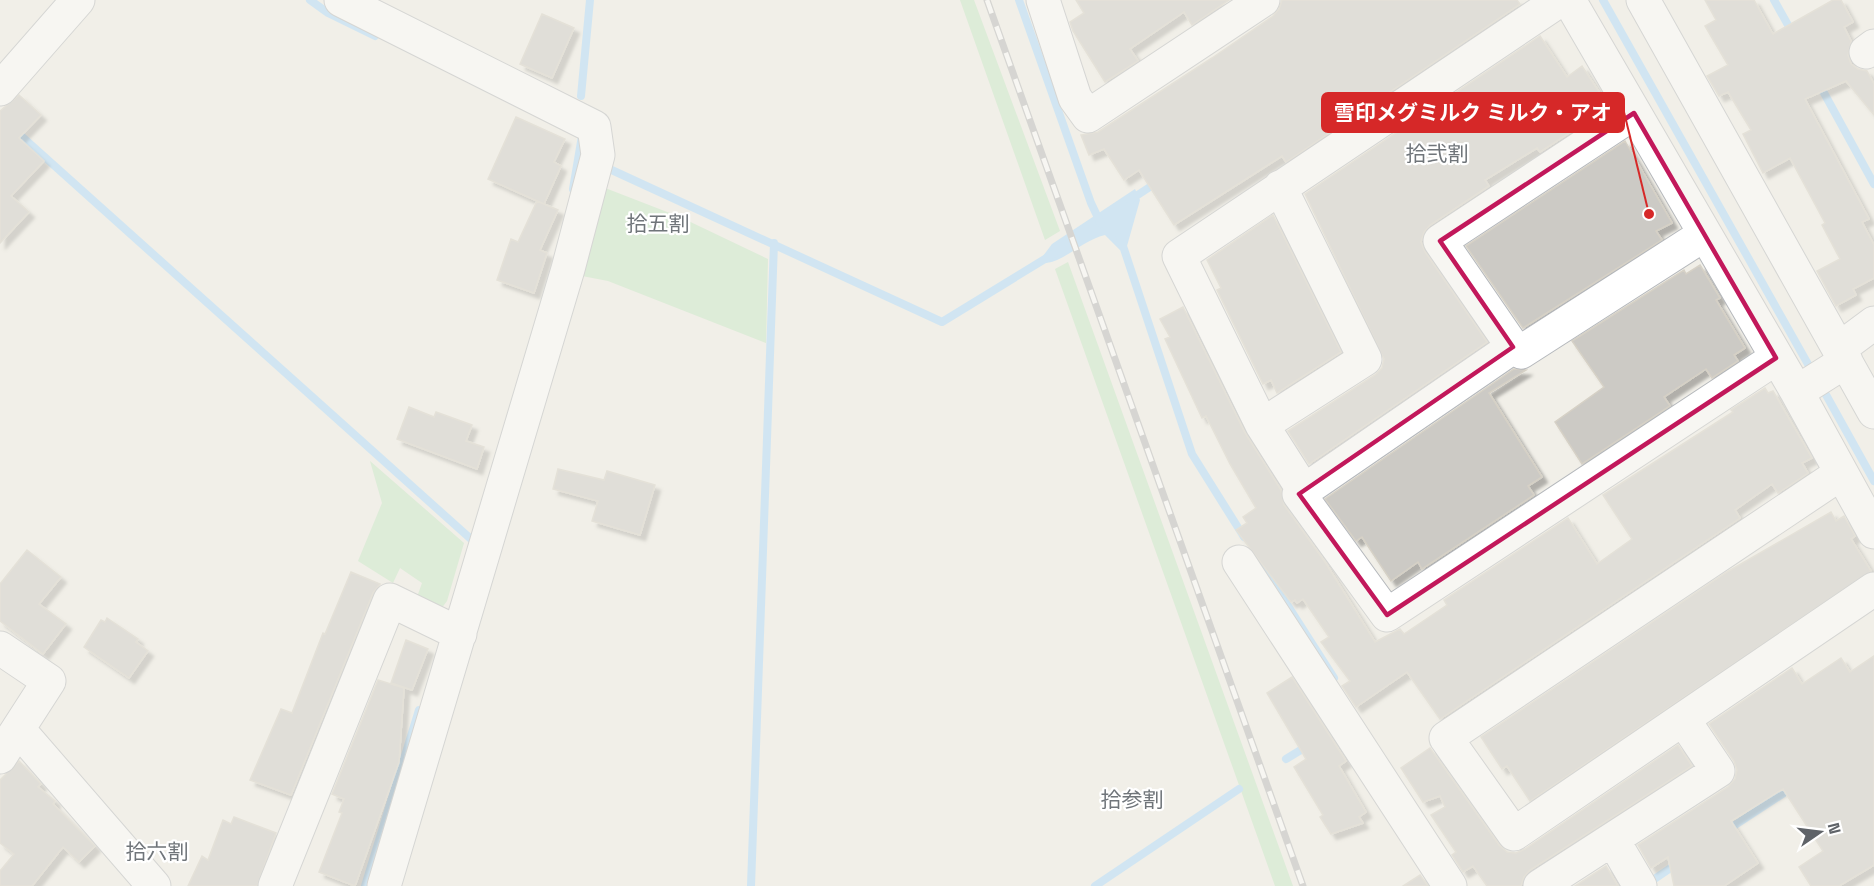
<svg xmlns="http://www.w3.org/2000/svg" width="1874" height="886" font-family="'Space Grotesk','Noto Sans JP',sans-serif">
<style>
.green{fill:#c5e8c5}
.water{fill:#aadaff}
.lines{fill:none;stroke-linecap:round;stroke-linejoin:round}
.stream{stroke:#aadaff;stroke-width:8}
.building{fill:#cccac5;stroke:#d6d1c6;stroke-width:1.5;filter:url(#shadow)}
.minor-casing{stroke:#b5b8bc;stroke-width:35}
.minor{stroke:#fff;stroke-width:33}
.rail-casing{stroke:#b6b7b8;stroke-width:7}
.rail{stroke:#fff;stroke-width:4.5;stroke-dasharray:14;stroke-linecap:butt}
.marked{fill:none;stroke:#c2185b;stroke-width:4.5;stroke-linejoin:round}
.labels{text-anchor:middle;stroke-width:4.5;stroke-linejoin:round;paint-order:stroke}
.neighbourhood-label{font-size:21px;fill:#70757a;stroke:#fff}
.leader{fill:none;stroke:#d62828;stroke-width:2}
.callout-dot{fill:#d62828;stroke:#fff;stroke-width:2}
.callout{fill:#d62828;stroke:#d62828;stroke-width:2}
.callout-label{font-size:21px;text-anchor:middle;font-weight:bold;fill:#fff}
</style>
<defs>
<filter id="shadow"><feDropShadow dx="5.5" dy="5.5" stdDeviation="1.5" flood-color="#0004"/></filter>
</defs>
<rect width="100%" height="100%" fill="#f1efe8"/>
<!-- green -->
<path class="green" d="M960,0H974L1060,231L1045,240Z
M600,186L680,217L768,259L766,343L608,281L577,275Z
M1068,262L1293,886H1275L1055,269Z
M370,461L464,543L447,601L441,609L417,597L422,583L400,568L393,583L358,561L382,503Z"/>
<!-- water -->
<path class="water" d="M1135,189L1140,200L1127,246L1120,250L1105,235C1083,240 1065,261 1046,263L1043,256L1052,244Z"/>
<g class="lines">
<!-- stream -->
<path class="stream" d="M310,0L328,13L375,36
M1019,0L1091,203L1101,224
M1603,0L1813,373
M1774,0L1793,34
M1818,82L1874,184
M581,96L590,0
M0,117L472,540
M603,166L942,322L1053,254
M573,189L582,136
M1130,200L1159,181
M1120,237L1192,454L1244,537
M1820,384L1874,481
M1254,553L1334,678
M1286,759L1309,745
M1726,831L1793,787
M1647,884L1678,863
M365,886L419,710
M751,886L774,243
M1095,886L1239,789"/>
</g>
<!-- building -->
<path class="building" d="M1076,0H1229L1192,25L1184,12L1130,49L1138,61L1105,82L1073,31L1070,22L1084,13Z
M1282,0H1517L1520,4L1286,162L1282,156L1174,225L1139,170L1124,180L1104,149L1089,155L1081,135L1098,132L1212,58L1273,16L1279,9Z
M1705,0H1754L1773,34L1833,0H1841L1853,22L1844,27L1851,41L1848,55L1851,64L1858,69L1867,71L1874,84V115L1846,81L1805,99L1869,219L1862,222L1874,245V278L1853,289L1856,295L1836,306L1817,271L1840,259L1822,225L1825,223L1790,158L1763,173L1743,134L1751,130L1728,92L1719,96L1707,76L1728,65L1705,26L1716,20Z
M542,14L574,28L552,78L520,64Z
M1540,36L1567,77L1582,66L1603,98L1601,100L1606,109L1540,152L1537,148L1485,180L1489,186L1430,225L1424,232L1421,242L1425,252L1487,342L1309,464L1288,431L1375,375L1382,368L1384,359L1305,194Z
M19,95L41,115L19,138L44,161L11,196L29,212L0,243V111Z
M516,117L565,139L554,162L561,166L544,204L488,179Z
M1625,141L1672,223L1656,231L1662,240L1523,328L1466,246Z
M537,201L558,210L540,250L547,253L534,293L497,280L511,239L518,242Z
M1273,215L1341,352L1277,393L1271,380L1263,384L1217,290L1221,288L1207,260Z
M1700,265L1720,298L1716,300L1745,348L1734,355L1738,361L1712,378L1706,369L1664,397L1670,406L1582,464L1555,422L1604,387L1572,341L1684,270L1686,274Z
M1183,307L1245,433L1281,490L1284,505L1325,562L1375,642L1400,629L1404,634L1447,605L1444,600L1568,518L1597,564L1632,539L1603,495L1733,412L1731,410L1765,388L1768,393L1773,391L1812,458L1802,463L1808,473L1778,493L1772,484L1735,510L1740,518L1440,719L1407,672L1356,707L1342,686L1350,681L1321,642L1329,637L1303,599L1297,603L1295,600L1291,602L1236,530L1247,523L1243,517L1256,508L1230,464L1206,416L1202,418L1165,339L1170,337L1160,319Z
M1514,369L1526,370L1489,393L1542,477L1528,486L1534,495L1422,569L1418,562L1391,581L1362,537L1356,541L1325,499Z
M409,407L434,417L436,412L472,425L466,441L484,447L477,469L397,439Z
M558,469L604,480L607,471L655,485L640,535L592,521L598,501L553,489Z
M1831,512L1836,521L1844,516L1855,536L1851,539L1871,571L1530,801L1507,766L1502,769L1481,737L1727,572Z
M27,550L61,577L39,604L66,624L43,654L0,621V584Z
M351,572L380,584L373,593L291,795L250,780L281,709L292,713L323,633L325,634Z
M107,618L138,639L136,642L148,651L129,678L84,647L101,620L105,622Z
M406,640L428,649L412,690L391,683Z
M1874,656V865L1839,886H1811L1799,867L1823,851L1783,789L1731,821L1758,863L1724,886H1674L1668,857L1651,868L1638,845L1728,787L1735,779L1737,770L1734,761L1709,724L1792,668L1802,684L1841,658L1850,672Z
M1292,677L1346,761L1339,766L1366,812L1359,817L1363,823L1331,834L1320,817L1323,815L1294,767L1306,759L1267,693Z
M378,680L404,688L399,762L355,886L319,872L342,813L339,812L344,799L332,794Z
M1678,745L1692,766L1530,870L1524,877L1521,886H1487L1473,866L1463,872L1452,855L1456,852L1431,815L1445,807L1440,796L1423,802L1401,768L1430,748L1499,845L1507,852L1516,853L1525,849Z
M19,761L41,784L38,787L55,801L53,804L95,846L79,862L63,847L32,886H0V871L14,854L0,843V780Z
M234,817L276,833L257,886H188L202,856L208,860L223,820L231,824Z
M1606,866L1618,886H1575Z
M1420,875L1428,886H1403Z"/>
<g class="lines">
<defs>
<path id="minor" d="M341,0L594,127L598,155L568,269L384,886
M1043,0L1075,98L1088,116L1263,0
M1569,0L1797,392L1874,532
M1643,0L1874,412
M1866,52L1874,46
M0,89L78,0
M1634,113L1440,241L1513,347L1521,352L1705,234
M1513,347L1299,494L1387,615L1776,358
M1839,349L1874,323
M1797,392L1846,361
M1262,425L1365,359L1280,187
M1840,474L1446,738L1514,834L1874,589
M1304,491L1262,425L1179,256L1560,0
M1239,562L1450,886
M0,648L49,681L0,757
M18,729L154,886
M1613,840L1640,886
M275,886L390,600L460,634
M1540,886L1718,771L1683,719"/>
</defs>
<!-- minor casing -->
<use href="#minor" class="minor-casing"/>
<!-- minor -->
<use href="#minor" class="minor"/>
<defs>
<path id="rail" d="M987,0L1303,886"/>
</defs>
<!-- rail casing -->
<use href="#rail" class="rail-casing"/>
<!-- rail -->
<use href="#rail" class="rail"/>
</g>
<!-- marked area -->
<path d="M0 0H1874V886H0ZM1634,113L1776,358L1387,615L1299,494L1513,347L1440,241Z" fill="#f1efe8" fill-opacity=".55" fill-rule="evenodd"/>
<path class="marked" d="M1634,113L1776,358L1387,615L1299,494L1513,347L1440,241Z"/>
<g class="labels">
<!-- neighbourhood labels -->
<g class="neighbourhood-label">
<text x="1437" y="161">拾弐割</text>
<text x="658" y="231">拾五割</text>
<text x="1132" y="807">拾参割</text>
<text x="157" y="859">拾六割</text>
</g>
</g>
<!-- callouts -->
<path class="leader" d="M1649 214L1624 112"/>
<circle class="callout-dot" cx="1649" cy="214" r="6"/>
<rect class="callout" x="1322" y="93" width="302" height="39" rx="6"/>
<g class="callout-label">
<text x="1473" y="120">雪印メグミルク ミルク・アオ</text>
</g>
<!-- north arrow -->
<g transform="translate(1820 832) rotate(76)" stroke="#ffffff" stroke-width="4.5" paint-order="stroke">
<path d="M0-4.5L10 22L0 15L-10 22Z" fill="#5f6368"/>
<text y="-9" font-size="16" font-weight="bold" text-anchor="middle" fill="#5f6368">N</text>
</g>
</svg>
